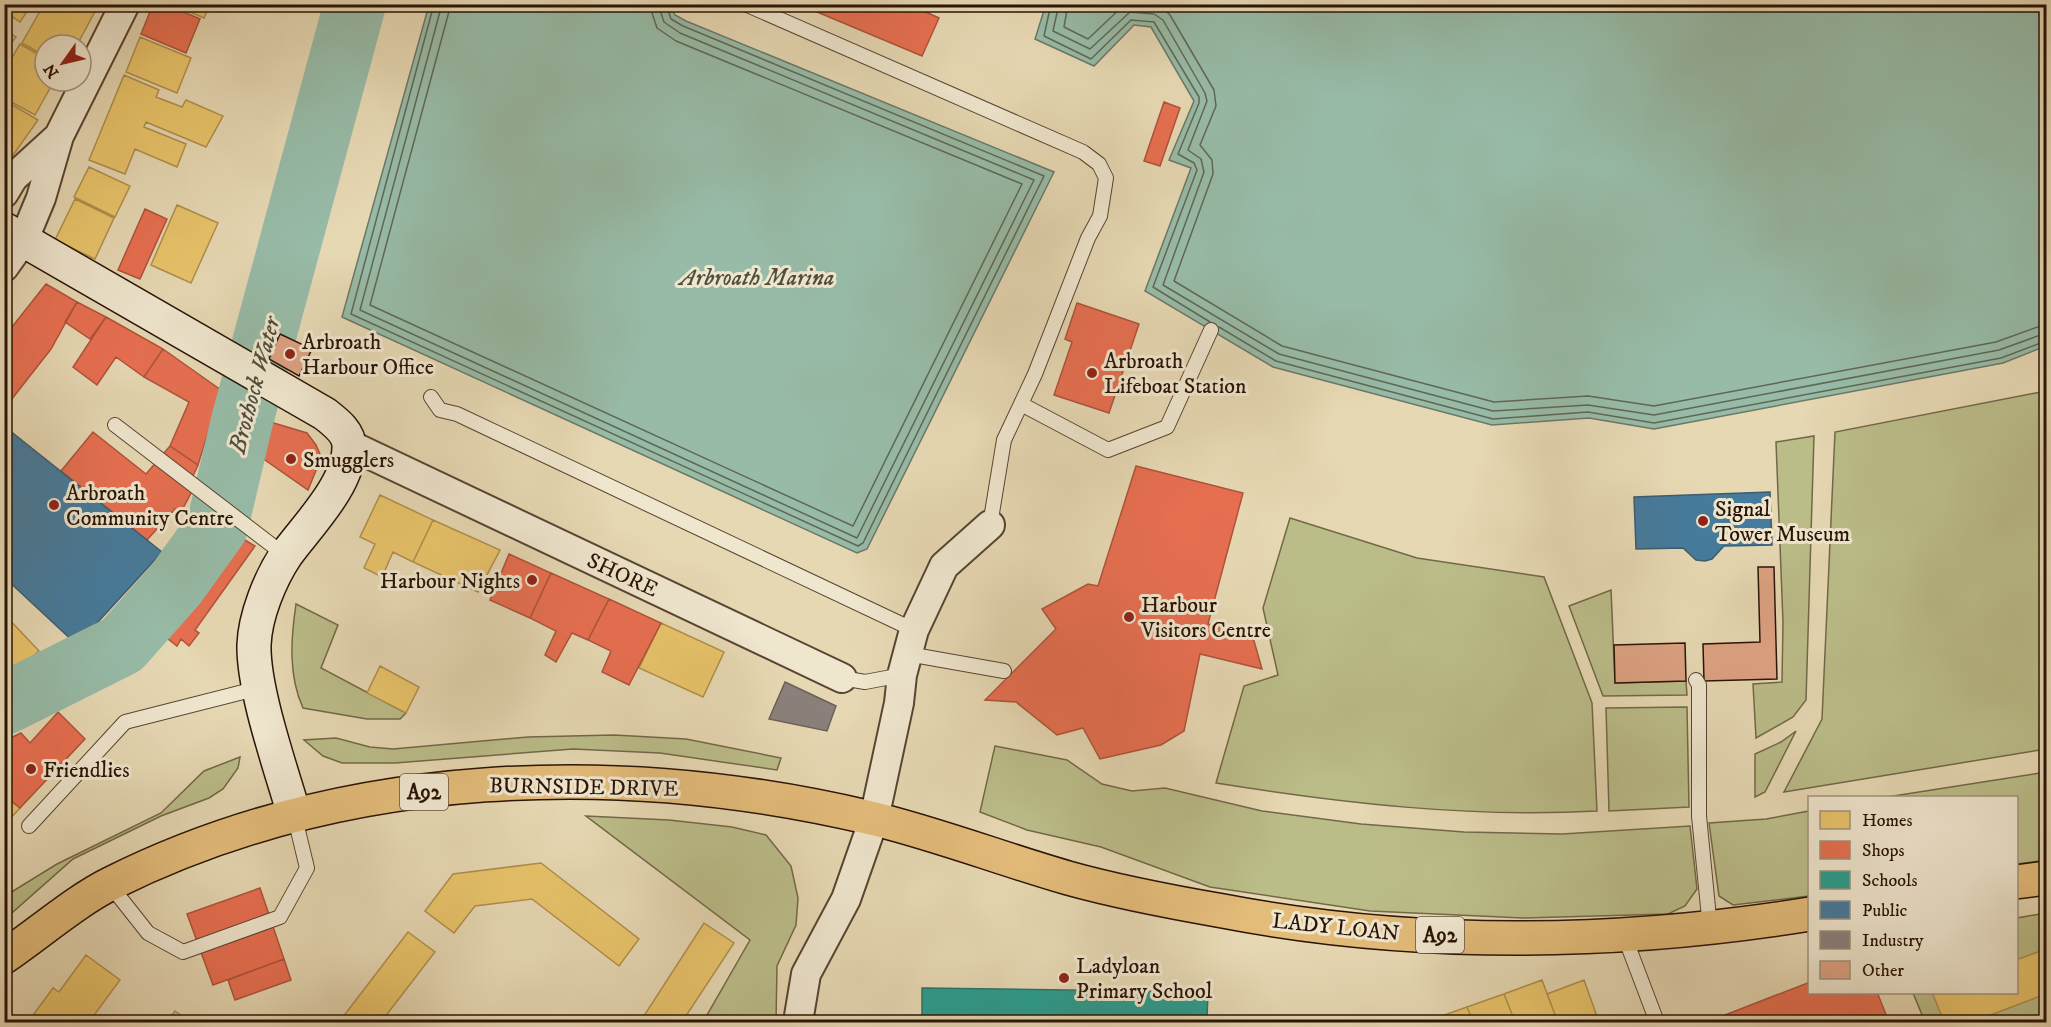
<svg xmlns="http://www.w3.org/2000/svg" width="2051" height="1027" font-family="'IM FELL DW Pica',serif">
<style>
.green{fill:#bbbd89;stroke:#726848;stroke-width:1.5}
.water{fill:#97bba7;stroke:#6b7867;stroke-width:1.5}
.homes{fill:#e9c46a;stroke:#af8f4c;stroke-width:1.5}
.shops{fill:#e76f51;stroke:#ae533a;stroke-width:1.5}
.schools{fill:#2a9d8f;stroke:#2a7466;stroke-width:1.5}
.public{fill:#457b9d;stroke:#3d5c70;stroke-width:1.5}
.industry{fill:#8a817c;stroke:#6d6059;stroke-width:1.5}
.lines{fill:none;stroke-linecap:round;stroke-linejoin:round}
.shore{stroke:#606756;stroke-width:1.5}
.river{stroke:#97bba7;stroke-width:62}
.building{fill:#dda283;stroke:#291306;stroke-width:1.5}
.lane-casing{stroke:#584431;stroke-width:16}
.street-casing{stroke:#584431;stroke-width:32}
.secondary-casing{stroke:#291306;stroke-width:36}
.primary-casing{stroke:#291306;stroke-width:36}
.lane{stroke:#efe6ce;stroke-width:14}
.street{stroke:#efe6ce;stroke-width:28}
.secondary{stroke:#efe6ce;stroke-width:33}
.primary{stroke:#e3bc7a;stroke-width:33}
.poi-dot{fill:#8f2418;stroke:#efe6ce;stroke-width:2}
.labels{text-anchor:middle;stroke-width:6;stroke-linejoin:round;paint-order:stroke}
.shield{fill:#efe6ce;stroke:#645242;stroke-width:1.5}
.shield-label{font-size:21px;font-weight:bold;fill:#291306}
.poi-label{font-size:22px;fill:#291306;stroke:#efe6ce;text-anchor:start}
.street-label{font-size:22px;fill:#291306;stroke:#efe6ce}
.water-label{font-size:24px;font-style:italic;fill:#504e3e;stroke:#efe6ce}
</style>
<rect width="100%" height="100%" fill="#e6d8b3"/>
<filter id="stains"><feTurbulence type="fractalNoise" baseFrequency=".00333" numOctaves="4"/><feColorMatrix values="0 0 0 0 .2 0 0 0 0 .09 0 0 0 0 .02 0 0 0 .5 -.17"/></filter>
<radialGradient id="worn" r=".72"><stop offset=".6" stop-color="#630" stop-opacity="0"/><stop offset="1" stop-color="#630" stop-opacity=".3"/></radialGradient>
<!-- green -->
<path class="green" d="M2046,391V749L1784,792L1822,719L1835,432Z
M1814,436L1806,700L1793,717L1756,738L1753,684L1782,682L1783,622L1776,442Z
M1290,518L1417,558L1544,577L1592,703L1597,811C1468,818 1342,803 1216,783L1244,686L1278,675L1263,608Z
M1611,590L1615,683L1686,681L1687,695L1603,696L1569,606Z
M296,604L338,625L321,668L406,713L400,719H367L303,708C288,675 291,638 296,604Z
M1687,707L1689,807L1609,811L1606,708Z
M1796,731L1765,792L1755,797V754L1781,742Z
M614,735L686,739L781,758L777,770L660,753L573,749L395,763H342L323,756L304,740L336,738L370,747L393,749L528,737Z
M995,746L1067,760L1102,784L1132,791L1165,788L1262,811L1361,824L1464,832L1562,834L1690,826L1697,889L1685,906L1668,914L1523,918L1370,911L1210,887L1101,847L1027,830L980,812Z
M240,757L238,768L223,789L209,798L161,816L73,859L5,919V896L57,864L161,813L204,771Z
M2046,772V860L2017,864L2016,798L1887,797Z
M1809,811V896L1733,905L1719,896L1709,823L1766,819Z
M586,816L669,820L732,827L766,835L791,866L798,898L796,925L777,966L776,1022H703L750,940Z
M2046,913V1022H1925L1913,993L2016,992L2017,918Z"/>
<!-- water -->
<path class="water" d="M1046,4L2046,5V346L2003,363L1654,429L1589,418L1492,425L1273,367L1145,291L1191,168L1169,160L1194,101L1151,27L1134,25L1094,66L1035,39Z
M429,5H671L675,15L686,21L1054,172L867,549L857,553L342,317Z"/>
<!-- homes -->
<path class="homes" d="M4,4H32L20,22L4,11Z
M44,4H99L77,45H45V56L22,43Z
M171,4H210L204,18Z
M4,29L16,37L4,53Z
M140,37L191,58L177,93L126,72Z
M20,44L45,58V81H54L35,115L4,98V71Z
M124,75L159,90L156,97L182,107L186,100L223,116L206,147L146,122L144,127L186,144L177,167L135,149L125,174L89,160Z
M4,100L38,120L4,168Z
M89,167L130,186L115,217L74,197Z
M75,199L114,218L95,259L55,240Z
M177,205L218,223L191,283L151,265Z
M380,495L433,520L413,562L393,552L382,577L364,568L375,544L360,537Z
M433,520L500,550L478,592L413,562Z
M4,614L39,651L15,671L4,658Z
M661,623L724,652L703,697L639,668Z
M380,666L419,687L406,713L367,693Z
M4,795L20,808L4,825Z
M541,863L639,939L619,966L532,899L475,906L454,933L425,911L453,874Z
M704,923L734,943L682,1022H640Z
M408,932L435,952L381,1022H339Z
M2046,949V994L1972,1022H1944L1932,992H2016V960Z
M86,955L120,980L89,1022H28L53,988L59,992Z
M1542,980L1557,1020L1515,1022L1504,994Z
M1584,980L1599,1022H1558L1547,994Z
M1504,994L1515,1022H1473L1467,1007Z
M1467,1007L1473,1022H1425Z
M175,1011L191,1022H167Z"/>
<!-- shops -->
<path class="shops" d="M153,4H165L200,19L186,53L141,34Z
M798,4H908L939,18L922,56Z
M1164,102L1180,108L1160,166L1144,161Z
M145,209L167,219L140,279L118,270Z
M46,284L77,302L51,349L4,409V337Z
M77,302L106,317L90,339L65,322Z
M1077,303L1139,324L1109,413L1054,395L1072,342L1065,339Z
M106,317L163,349L144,377L116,357L97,385L73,367Z
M163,349L221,390L198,465L170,446L189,402L144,377Z
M267,421L307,433L316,445L320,454L319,463L308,490L255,453Z
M93,432L146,474L170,446L198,465L193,476L198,480L181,512L175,509L147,540L61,471Z
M1136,466L1243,493L1208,624L1252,634L1262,669L1200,654L1184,731L1161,745L1100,759L1083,728L1057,735L1016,702L985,700L1056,629L1042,609L1088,584L1098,586Z
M230,531L255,546L195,630L199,633L189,646L181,639L177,646L162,634Z
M509,554L551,573L530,618L490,600Z
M551,573L609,599L588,640L572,633L556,662L545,655L556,631L530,618Z
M609,599L661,623L629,685L602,672L611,651L588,640Z
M58,712L85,739L20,808L4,795V741L21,733L30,743Z
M260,888L284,959L213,985L187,914Z
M284,959L291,980L235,1000L228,980Z
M1810,982V992H1877L1889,1022H1722L1720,1017Z"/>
<!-- schools -->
<path class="schools" d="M922,988L1208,992L1207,1018H1262V1022H922Z"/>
<!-- public -->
<path class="public" d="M4,426L162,552L77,645L4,577Z
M1770,492L1772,545L1724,546L1712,559L1705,561L1696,560L1683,548L1636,549L1634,497Z"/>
<!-- industry -->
<path class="industry" d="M785,682L836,706L827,731L769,719Z"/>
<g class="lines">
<!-- shore -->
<path class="shore" d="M434,4L351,314L858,546L863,543L1044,176L683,26L671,19L666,4
M442,4L360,310L857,538L1034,180L680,33L664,22L658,4
M451,4L370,305L853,526L1022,184L676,41L657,28L649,4
M1051,4L1044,36L1091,59L1131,20L1154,22L1199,97V103L1178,154L1194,163L1197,170L1153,287L1210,322
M1059,4L1053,31L1090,49L1130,12L1154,14L1163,20L1205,93L1207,101L1188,150L1201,159L1204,172L1163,285L1279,354L1493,411L1588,405L1654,415L1999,350L2046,333
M1068,4L1064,27L1088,39L1125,4
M1154,4L1163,8L1170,15L1214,90L1216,106L1200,145L1212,160L1213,174L1174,281L1282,346L1494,402L1588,396L1654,406L1996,342L2046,324
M1219,327L1276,361L1493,419L1588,412L1654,423L2001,358L2046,341"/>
<!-- river -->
<path class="river" d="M4,704L122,645L176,584L217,527L242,421L355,4"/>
</g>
<!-- building -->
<path class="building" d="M280,334L312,349L299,376L269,359Z
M1758,567H1774L1777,679L1704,681L1703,644L1760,642Z
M1685,643L1686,681L1615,683L1614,645Z"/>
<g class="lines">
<defs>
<path id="lane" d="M745,4L1083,152L1099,164L1106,178L1100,216L1088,238L1035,374L1004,440L990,525
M431,397L440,410L457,414L914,630
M1021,404L1108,450L1167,427L1211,330
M115,425L286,556
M908,654L1004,671
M842,678L865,682L902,675
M1696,680L1699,685V816L1710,928
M29,826L125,722L259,688
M110,885L148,933L183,952L280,917L307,868L294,814
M1624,935L1657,1022"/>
<path id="street" d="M4,193L13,178L58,137
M4,267L24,239L41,198L59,136L125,4
M350,445L842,678
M798,1022L806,974L846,899L874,819L899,703L902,675L914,630L944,566L990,525"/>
<path id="secondary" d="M4,229L325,414C335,422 349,432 349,446C350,484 306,527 286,555C270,579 255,616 254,645C253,690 281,769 294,814"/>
<path id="primary" d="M2016,882L2046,878
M4,957C38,934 77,900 112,883C345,767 621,759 871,818C937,834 1002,859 1068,878C1118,892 1171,902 1223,911C1415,948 1617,945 1810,914"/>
</defs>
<!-- lane casing -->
<use href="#lane" class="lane-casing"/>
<!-- street casing -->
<use href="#street" class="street-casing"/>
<!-- secondary casing -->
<use href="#secondary" class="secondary-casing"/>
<!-- primary casing -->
<use href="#primary" class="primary-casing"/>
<!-- lane -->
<use href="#lane" class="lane"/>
<!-- street -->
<use href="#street" class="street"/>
<!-- secondary -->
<use href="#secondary" class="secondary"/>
<!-- primary -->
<use href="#primary" class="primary"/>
</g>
<!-- markers -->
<g class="poi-dot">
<circle cx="290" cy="354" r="6"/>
<circle cx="1092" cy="373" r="6"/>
<circle cx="291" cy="459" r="6"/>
<circle cx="54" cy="505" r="6"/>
<circle cx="1703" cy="521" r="6"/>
<circle cx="532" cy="580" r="6"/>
<circle cx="1129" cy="617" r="6"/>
<circle cx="31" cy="769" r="6"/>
<circle cx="1064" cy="978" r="6"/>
</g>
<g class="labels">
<!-- shield labels -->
<g class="shield">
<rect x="400" y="774" width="48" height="36" rx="4.5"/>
<rect x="1416" y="917" width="48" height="36" rx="4.5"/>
</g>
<g class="shield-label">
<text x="424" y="799">A92</text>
<text x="1440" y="942">A92</text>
</g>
<!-- poi labels -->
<g class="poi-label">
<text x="302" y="349">Arbroath<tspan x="302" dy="25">Harbour Office</tspan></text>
<text x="1104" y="368">Arbroath<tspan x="1104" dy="25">Lifeboat Station</tspan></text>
<text x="303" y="467">Smugglers</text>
<text x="66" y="500">Arbroath<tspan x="66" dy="25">Community Centre</tspan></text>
<text x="1715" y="516">Signal<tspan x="1715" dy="25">Tower Museum</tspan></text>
<text x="520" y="588" text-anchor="end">Harbour Nights</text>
<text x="1141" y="612">Harbour<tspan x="1141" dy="25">Visitors Centre</tspan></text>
<text x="43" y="777">Friendlies</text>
<text x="1076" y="973">Ladyloan<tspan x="1076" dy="25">Primary School</tspan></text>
</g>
<!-- street labels -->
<g class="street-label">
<text transform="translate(623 574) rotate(25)" y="8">SHORE</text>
<text transform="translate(584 786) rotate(1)" y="8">BURNSIDE DRIVE</text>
<text transform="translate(1336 926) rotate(6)" y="8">LADY LOAN</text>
</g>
<!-- water labels -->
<g class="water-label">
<text x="757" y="285">Arbroath Marina</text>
<text transform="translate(254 385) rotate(-75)" y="8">Brothock Water</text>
</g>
</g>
<!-- margin -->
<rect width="2051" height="1027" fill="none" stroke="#e6d8b3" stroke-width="24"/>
<rect x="6" y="6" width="2039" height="1015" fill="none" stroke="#291306" stroke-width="3"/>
<rect x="12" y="12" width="2027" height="1003" fill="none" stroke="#291306" stroke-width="1.5"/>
<!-- legend -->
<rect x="1808" y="796" width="210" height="198" fill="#efe6ce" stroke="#a0927e" stroke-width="1.5"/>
<rect x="1820" y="811" width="30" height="18" fill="#e9c46a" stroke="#a0927e" stroke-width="1.5"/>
<text x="1862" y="826" font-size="18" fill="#291306">Homes</text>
<rect x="1820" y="841" width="30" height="18" fill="#e76f51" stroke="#a0927e" stroke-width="1.5"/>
<text x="1862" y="856" font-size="18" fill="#291306">Shops</text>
<rect x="1820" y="871" width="30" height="18" fill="#2a9d8f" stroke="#a0927e" stroke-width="1.5"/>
<text x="1862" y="886" font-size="18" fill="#291306">Schools</text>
<rect x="1820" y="901" width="30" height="18" fill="#457b9d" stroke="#a0927e" stroke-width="1.5"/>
<text x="1862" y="916" font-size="18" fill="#291306">Public</text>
<rect x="1820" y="931" width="30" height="18" fill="#8a817c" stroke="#a0927e" stroke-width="1.5"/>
<text x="1862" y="946" font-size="18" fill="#291306">Industry</text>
<rect x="1820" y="961" width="30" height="18" fill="#dda283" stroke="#a0927e" stroke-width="1.5"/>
<text x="1862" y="976" font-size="18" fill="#291306">Other</text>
<!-- north arrow -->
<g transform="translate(63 63) rotate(236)"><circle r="28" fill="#efe6ce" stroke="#a0927e" stroke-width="1.5"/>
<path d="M0-4.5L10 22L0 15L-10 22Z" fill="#8f2418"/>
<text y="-9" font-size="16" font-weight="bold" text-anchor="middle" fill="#291306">N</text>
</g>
<rect width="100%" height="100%" filter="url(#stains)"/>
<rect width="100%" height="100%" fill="url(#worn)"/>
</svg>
